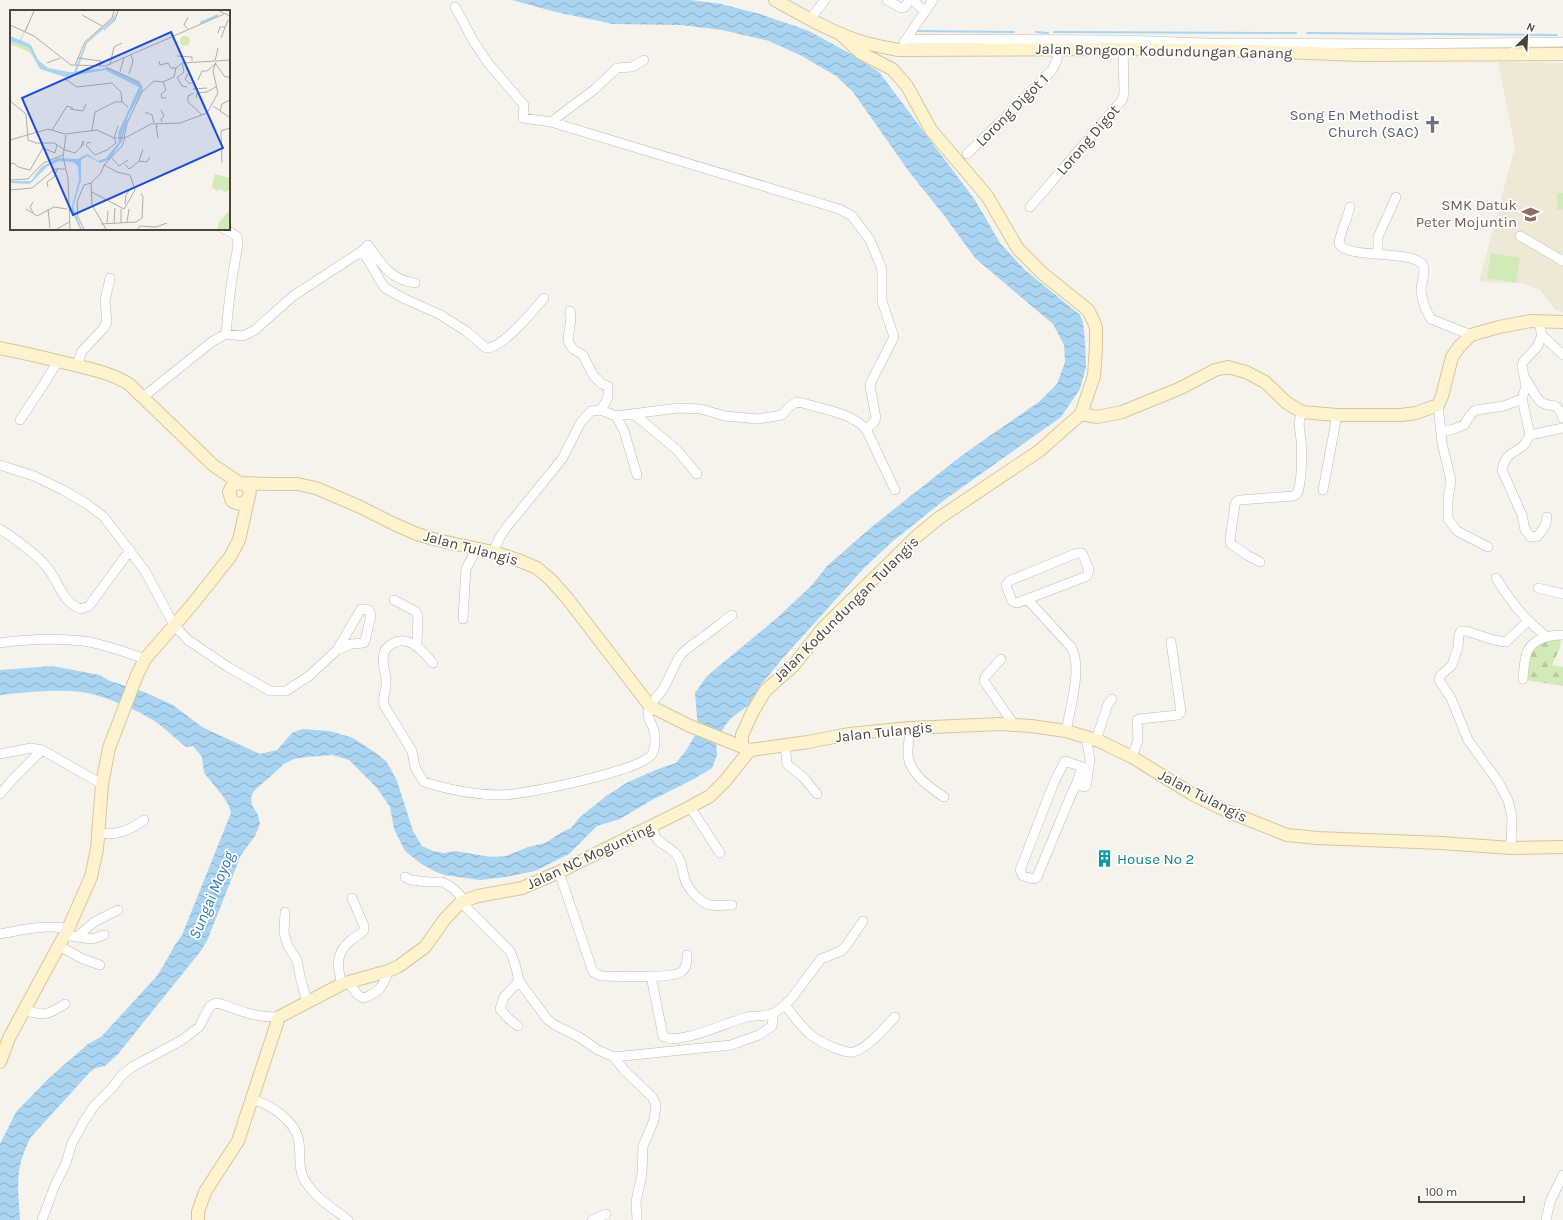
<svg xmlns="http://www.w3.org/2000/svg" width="1563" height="1220" font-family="Karla,sans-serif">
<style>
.education{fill:#efe8d6}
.forest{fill:url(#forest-firs)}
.pitch{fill:#d2eab5}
.water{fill:url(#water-waves)}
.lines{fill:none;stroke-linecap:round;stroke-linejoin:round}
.stream{stroke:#a9d4f2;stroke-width:2}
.street-casing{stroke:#c2bbae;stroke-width:10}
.secondary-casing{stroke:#d6c79b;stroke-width:14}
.street{stroke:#fff;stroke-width:9}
.secondary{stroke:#fff3cd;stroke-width:12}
.labels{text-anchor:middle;stroke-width:3.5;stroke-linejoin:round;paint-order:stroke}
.street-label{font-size:15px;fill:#4b4439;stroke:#fff}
.worship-label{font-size:15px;fill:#5b616d;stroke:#fff;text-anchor:end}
.education-label{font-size:15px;fill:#785e54;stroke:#fff;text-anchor:end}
.culture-label{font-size:15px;fill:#0d838f;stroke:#fff;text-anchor:start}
.water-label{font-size:16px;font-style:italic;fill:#2e7ab2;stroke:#fff}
.inset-river{fill:none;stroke:#a9d4f2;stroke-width:2}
.inset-road{fill:none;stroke:#b2ada4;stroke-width:1}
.view{fill:#1d4ed8;fill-opacity:0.15;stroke:#1d4ed8;stroke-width:2}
.inset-edge{fill:none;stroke:#4b4439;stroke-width:2}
</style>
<defs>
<pattern id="forest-firs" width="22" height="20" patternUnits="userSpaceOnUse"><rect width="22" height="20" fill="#d2eab5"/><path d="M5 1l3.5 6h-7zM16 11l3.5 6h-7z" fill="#b6ca9c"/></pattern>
<pattern id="water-waves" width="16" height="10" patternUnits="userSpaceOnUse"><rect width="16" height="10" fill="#a9d4f2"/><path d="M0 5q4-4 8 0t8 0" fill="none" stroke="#8caec5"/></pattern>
</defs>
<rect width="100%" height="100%" fill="#f6f3ec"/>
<!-- education -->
<path class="education" d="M1498,62L1563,63V312L1555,310L1540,290L1523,283L1479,282L1515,147Z"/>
<!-- forest -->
<path class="forest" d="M1561,637L1560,648L1552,665L1563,667V686L1525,680L1530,650L1539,643Z"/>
<!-- pitch -->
<path class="pitch" d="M1557,193H1563V210H1557Z
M1491,253L1520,258L1516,283L1487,278Z"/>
<!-- water -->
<path class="water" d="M512,0H690L721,4L760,14L809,31L851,54L879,72L975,200L1000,243L1025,270L1080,315L1083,322L1085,341L1086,367L1080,389L1061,417L943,501L893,541L864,568L783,658L759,687L758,697L749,705L731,718L724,727L716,742L717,755L712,768L694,779L650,801L620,819L597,826L569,854L535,871L505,877L480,880L444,875L434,871L419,862L405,851L394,829L390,807L377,788L349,760L333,755L307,757L294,759L284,764L254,791L251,797L252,805L258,815L260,824L255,836L241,855L207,941L200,952L118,1054L105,1066L96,1068L90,1072L31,1137C14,1169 18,1186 20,1220H0V1144L16,1112L49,1078L88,1044L101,1037L156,977C166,963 172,948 182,935L231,813L229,806L223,796L204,773L202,757L193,746L186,747C177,740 169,732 160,725C143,712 109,698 88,693C64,688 25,692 0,695V670L52,666L100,675L110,681L144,692L173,705L202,727L260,754L277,750L292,733L302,729L330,731L353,738L376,753L386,761L392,771L397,781L413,831L422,846L433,851L444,853L455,851L491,857L506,856L528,847L545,843L564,831L571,828L580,817L605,797L628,782L658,769L676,763L687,749L698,730L695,693L707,676L777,618L812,585L827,566L874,525L961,456L1040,401L1057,384L1065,362L1064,345L1053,324L975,258L943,214L910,173L853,92L836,76L802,56L769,41L722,30L680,25L613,24L556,12Z"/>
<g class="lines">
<!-- stream -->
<path class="stream" d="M916,31L1014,32
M1036,32L1048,33
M1054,32L1296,33
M1307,33L1557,35"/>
<defs>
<path id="street" d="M887,0L901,8L905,7L909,0
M913,0L925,12
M455,7L474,42L488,63L524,105L523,118L551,122L839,209L852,216L870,240L882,269V301L894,337L871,382L870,386L876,418L874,422L866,429
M810,19L825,0
M906,39L1123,40L1205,43L1390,44L1563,42
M904,42L933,0
M551,122L595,89L617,68L632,67L644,60
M967,154L1024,99L1052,70L1057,60L1058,44
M1030,207L1122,100L1124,94L1123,43
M1350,207C1347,220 1340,232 1339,244C1349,259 1406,250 1421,263C1428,269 1421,282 1421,290C1422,300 1425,310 1431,319L1471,335
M224,229C228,231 234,233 237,237C239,242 237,251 236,256C231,282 228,308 226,334
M1520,236L1563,261
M362,251L370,263L379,279L385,288L405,299L439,314L466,331L486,348C502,349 533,311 544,298
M1378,254V237L1396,197
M570,311L571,318L568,339L569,343L573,349L583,355L593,375L602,384L608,386V397L601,410
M1542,335L1563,355
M77,366L82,351L103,329L107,322L105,301L110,278
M1525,378C1530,385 1535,397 1541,402C1553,410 1555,398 1563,418
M143,397L213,341L226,334L243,336L255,330L293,296L362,251L368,245C381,264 391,280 415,283
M1522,399L1530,435
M1438,405L1442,443L1451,481L1448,499V519L1457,531L1488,547
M634,414L677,450L697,474
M616,416L624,431L637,475
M20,420L42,387L58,361
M1441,432L1454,429L1464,425L1471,414L1476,410L1504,406L1522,399L1526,386L1522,366L1523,362L1537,347L1542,335L1538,320
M0,465L34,476L63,490L87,504L104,517L145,571L174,625L188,640L228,667L270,691H286L309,676L337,650L361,609L369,610L371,615L365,641L364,643L351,644L337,650
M1323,490L1337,415
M1547,517L1545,526L1538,536L1531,537L1525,530L1522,515L1502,470C1506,453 1511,455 1523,446C1526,443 1528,438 1530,435L1563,428
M0,529C15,539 35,553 46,566C59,581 61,601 80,609L89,606L130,550
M493,552L500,537L506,528L562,459L581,422L591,411L601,410L616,416L679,408L701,409L725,416L758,419L782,415L790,406L797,402L803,403C824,410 850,412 866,429L895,490
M1077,553H1081L1083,555L1089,570L1087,576L1017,603L1012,601L1006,585L1009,581Z
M1260,562L1247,555L1231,544L1230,540L1235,504L1237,501L1240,500L1293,496L1297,494C1302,484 1302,452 1301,440C1300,429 1297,422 1302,412
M1496,578C1511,602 1524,619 1547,637
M1538,588L1563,594
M394,600L415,611L418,616L417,646
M1028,600L1071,647C1083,667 1070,708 1066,731
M463,619L466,569L477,548
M0,643C27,639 56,638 83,641C104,644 125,652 145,659
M1001,659L985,677L984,681L1014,725
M433,663C423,652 409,633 392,644C388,646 385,649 384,653C381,663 386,672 386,681C387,690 382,696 384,705L412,751L415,767L424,782C449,790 475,795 501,795C523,795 642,771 652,754C655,749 656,737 654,731C653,725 648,720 648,714C648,704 659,696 663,689C670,678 673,666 680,656C686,648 695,643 703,637C713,630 722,622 732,615
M1523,679C1524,670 1524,658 1528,650C1535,638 1551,635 1563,635
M910,728C910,736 908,743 908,751C906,771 929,787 944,797
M1096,740L1108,704L1112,699
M785,745L787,764L804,778L817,794
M0,754L31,748L42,750L102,784
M1132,757L1138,740L1137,720L1139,719L1178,715L1181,712L1171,642
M1076,785L1082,767L1065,761L1055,780L1020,870L1023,876L1034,879L1037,877L1074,788L1076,785L1084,787L1086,786L1090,760L1086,736
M0,794L13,779L42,750
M690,807L720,853
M652,826C657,847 663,841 675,853C682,860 682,868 684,876C686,887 699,902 710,905C717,906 725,905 732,905
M99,833C117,836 130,830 144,820
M1511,848L1512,817L1508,800L1497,780L1468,740L1451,698L1439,680L1441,675L1452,665L1458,647L1459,635L1461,631H1466L1494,640L1506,642L1528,621
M559,872L593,972L601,976C617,976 671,979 681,972C687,968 687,961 687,955
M405,877L411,880L428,882H443L454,889L465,901
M461,902L510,951L515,964L519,981L547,1019L555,1025L579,1037L598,1050L614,1057L624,1070L652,1097L656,1105L654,1120L643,1146L642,1174L636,1201L637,1220
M285,912L284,933L288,946L297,960L300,976L307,1002
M0,934C20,930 49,924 68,929
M64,935L77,937L94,922L118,910
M77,937L92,939L104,935
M59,946L83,959L100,965
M651,976L663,1036C676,1047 730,1021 747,1017C754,1015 764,1017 771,1014C778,1012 786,1004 791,999L821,959L841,951L846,946L863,921
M348,982L358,995L363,998C378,993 384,987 388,971
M342,984C337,966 335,953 351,940C355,937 360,935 364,930V926L352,898
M785,1005C803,1028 809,1039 838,1049C843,1051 848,1053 853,1052C867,1049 885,1027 895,1017
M24,1009C43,1017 48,1015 65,1004
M518,1026L509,1019L500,1009L504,997L519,981
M614,1057L731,1045L759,1035L772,1026L773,1019L771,1014
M251,1099C270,1104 296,1121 299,1142C301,1157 297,1170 307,1184C317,1199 334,1209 348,1220
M42,1220L55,1185L66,1163L72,1143L83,1123L94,1106L112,1088L121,1076L132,1067L182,1040L199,1027L210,1006L216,1003L221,1004C240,1011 258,1018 279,1017
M592,1220L606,1214
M1546,1220L1550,1202L1563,1175"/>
<path id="secondary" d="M775,0C804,16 834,34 866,43C877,46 888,48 899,50L1123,49L1257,51L1361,55L1563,54
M0,348C24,353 47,358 70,364C91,369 111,373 129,384L213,465L238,482
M1081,414L1097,417L1122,412L1181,388L1215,370L1228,367L1246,372L1265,382L1287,403L1302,412L1337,415H1401L1416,413L1438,405L1442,396L1452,357L1459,347L1471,335L1499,327L1530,321L1563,322
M241,483C258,488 247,511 232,501L229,492L233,485L241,483L270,484H297L316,488L358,506L394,524L417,534L437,540L493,552L518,560L537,568L551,580L567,598L650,706L690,726L750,750L808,742L849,734L910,728L1000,724L1031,726L1066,731L1099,741L1132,757L1192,794L1229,812L1287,835L1317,838L1441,843L1511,848L1563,847
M742,746V735L752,713L765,691L794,665L823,628L917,536L939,518L1039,451L1081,414L1094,376L1096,347V328L1094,322L1088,310L1042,273L1018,249L987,196L931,130L907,86L900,78L892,69L861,53L839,33
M0,1062L9,1038L68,929L91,877L97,849L102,784L109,748L137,675L145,659L191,606L230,557L239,540L248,500
M198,1220V1212L205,1192L238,1141L279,1017L342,984L388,971L399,966L425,947L444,920L461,902L478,896L522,888L559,872L690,807L710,796L725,781L750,750"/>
</defs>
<!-- street casing -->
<use href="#street" class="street-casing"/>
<!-- secondary casing -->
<use href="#secondary" class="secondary-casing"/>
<!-- street -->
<use href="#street" class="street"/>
<!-- secondary -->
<use href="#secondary" class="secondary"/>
</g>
<!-- icons -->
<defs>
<symbol id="church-bare" viewBox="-9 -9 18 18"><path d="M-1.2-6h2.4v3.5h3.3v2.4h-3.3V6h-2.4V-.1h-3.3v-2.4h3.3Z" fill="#6b7280" stroke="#fff" stroke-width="2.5" paint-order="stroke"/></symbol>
<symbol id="school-bare" viewBox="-9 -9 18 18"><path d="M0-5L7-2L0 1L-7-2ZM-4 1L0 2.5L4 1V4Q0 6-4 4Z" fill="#8d6e63" stroke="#fff" stroke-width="2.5" paint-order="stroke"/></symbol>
<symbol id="building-bare" viewBox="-9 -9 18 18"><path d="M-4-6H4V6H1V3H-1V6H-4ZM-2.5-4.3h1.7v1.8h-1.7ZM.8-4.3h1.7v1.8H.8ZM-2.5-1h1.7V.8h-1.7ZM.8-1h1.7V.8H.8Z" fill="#0f9aa8" stroke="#fff" stroke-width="2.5" paint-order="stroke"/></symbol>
</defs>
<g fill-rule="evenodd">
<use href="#church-bare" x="1420" y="112" width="25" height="25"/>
<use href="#school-bare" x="1518" y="202" width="25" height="25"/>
<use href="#building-bare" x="1092" y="846" width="25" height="25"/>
</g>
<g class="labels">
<!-- street labels -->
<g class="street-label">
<text transform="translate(1164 51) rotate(1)" y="5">Jalan Bongoon Kodundungan Ganang</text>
<text transform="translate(1012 110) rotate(-45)" y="5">Lorong Digot 1</text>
<text transform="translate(1088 140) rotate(-49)" y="5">Lorong Digot</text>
<text transform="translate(471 548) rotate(15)" y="5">Jalan Tulangis</text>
<text transform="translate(846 609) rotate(-45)" y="5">Jalan Kodundungan Tulangis</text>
<text transform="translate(884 732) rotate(-6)" y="5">Jalan Tulangis</text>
<text transform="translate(1203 796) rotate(27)" y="5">Jalan Tulangis</text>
<text transform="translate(590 856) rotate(-25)" y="5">Jalan NC Mogunting</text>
</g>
<!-- worship labels -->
<g class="worship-label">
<text x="1419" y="120">Song En Methodist<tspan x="1419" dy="17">Church (SAC)</tspan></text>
</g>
<!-- education labels -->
<g class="education-label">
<text x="1517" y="210">SMK Datuk<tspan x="1517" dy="17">Peter Mojuntin</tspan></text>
</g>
<!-- culture labels -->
<g class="culture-label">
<text x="1117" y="864">House No 2</text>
</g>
<!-- water labels -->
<g class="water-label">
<text transform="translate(211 895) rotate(-67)" y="6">Sungai Moyog</text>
</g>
</g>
<!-- overview -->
<g transform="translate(10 10)">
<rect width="220" height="220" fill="#f6f3ec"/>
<path d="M0,31L18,37L23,47L19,42L0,34Z" fill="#d2eab5"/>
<path d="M205,164L220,168V180L214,182L211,179L207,181L202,177ZM220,200V219H207L209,212Z" fill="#d2eab5"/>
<path d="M170 31a5 5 0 1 1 10 0a5 5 0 1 1-10 0Z" fill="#d2eab5"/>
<path d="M24,1L11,30L21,35L28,50L38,58L59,62H64L76,32L102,9L107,1L104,10L77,33L67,61L99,58L128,72L131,77V83L118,106L112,131L100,149L90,153L77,146L71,150V170L63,197L72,219H70L61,200L69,170L68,156L63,152L49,151L37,157L20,174L0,173V171H21L32,156L48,148L68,149L77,144L88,151L96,148L109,132L108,123L129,77L95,60L55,67L30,59L18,37L0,31V26L10,30Z" fill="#a9d4f2"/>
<path class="inset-river" d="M190,13L208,5"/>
<path class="inset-road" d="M209,1L220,6M72,5L92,16M178,7L174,15L178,19M0,15L24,26L61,55L95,56L214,4M94,20L105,10L108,1M15,22L24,1M208,23L210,17H216M211,28L218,10M167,46L182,47V51M68,48L91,51L90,56M149,51L150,55L158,53L161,58H166M205,51L208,38M206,51L220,50M37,53L50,48M205,53L215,67H220M65,55L75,32L102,8L104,1M100,55L104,37L112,33M96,57L129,72L132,78V82L117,113L114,128M110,62L114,47M179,62L175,69L180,74L181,72M119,64L123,51L121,45M167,67L172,76L177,77M167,68L174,62L172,53M55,69L67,77L102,73L111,82L112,92M188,70L192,61H197L205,54M153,72L156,80L151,84L152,88H156M183,79L197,78M132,82L144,71L153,72L164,67L166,58L172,53L205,51M184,83L178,86V92L192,105M186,88L187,83L197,82L207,76M0,91L16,104L18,130L26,133H44L55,140L65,143L74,134L73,131L71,136M203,96L219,107M60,99L73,101L76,94M151,100L154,106L151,109L152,112M210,101L212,94L220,90M135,102L142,105L144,113M148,117L146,115L148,128M42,120L57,96L63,98M82,120L85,102L105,92H112L118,97M55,124L87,120L104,128H115L141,114L170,113L197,103L208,83L203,61L206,52M56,125L53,147L58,168L60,219M0,130L38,119L55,124M31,133L33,138L45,143L47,135M81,133L78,132L76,135L85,145L97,140L106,133L104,128L108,116M102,148L109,156L118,150M129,151L137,152L140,147M212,153L211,121L220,118M0,154L4,153L8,157L20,160L33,138M115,154L119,159L122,157L129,151L133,139M0,170L18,169L33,153L53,145M38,177L37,172L44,167L48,158M0,180L22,178L45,159H55M82,182L114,199L125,180L120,165L107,162L94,155M131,183L133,187L132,208M115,194L116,185L121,178M16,199L27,206L44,197L57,199M38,199L40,218M23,203L20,197L23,192M117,212L119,199M97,213L98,201M104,213L105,198M111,213V199M91,214L126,212L132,208M47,219L59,212M74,219L68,207L67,192L74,175L81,173M96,219L82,195L81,173L91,163L94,155L112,136L115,128M128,219L130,216L146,217L157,213"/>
<path class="view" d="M161,22L213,138L63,205L12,88Z"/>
<rect width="220" height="220" class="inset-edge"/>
</g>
<!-- north arrow -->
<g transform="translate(1527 36) rotate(24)" stroke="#ffffff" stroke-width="3" paint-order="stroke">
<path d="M0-3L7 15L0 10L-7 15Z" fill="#4b4439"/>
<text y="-6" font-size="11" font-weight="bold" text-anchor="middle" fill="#4b4439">N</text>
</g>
<!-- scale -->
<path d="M1419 1196v6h105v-6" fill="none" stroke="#4b4439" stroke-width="2"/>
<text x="1425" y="1196" font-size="12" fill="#4b4439" stroke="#ffffff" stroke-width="3" paint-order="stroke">100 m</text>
</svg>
